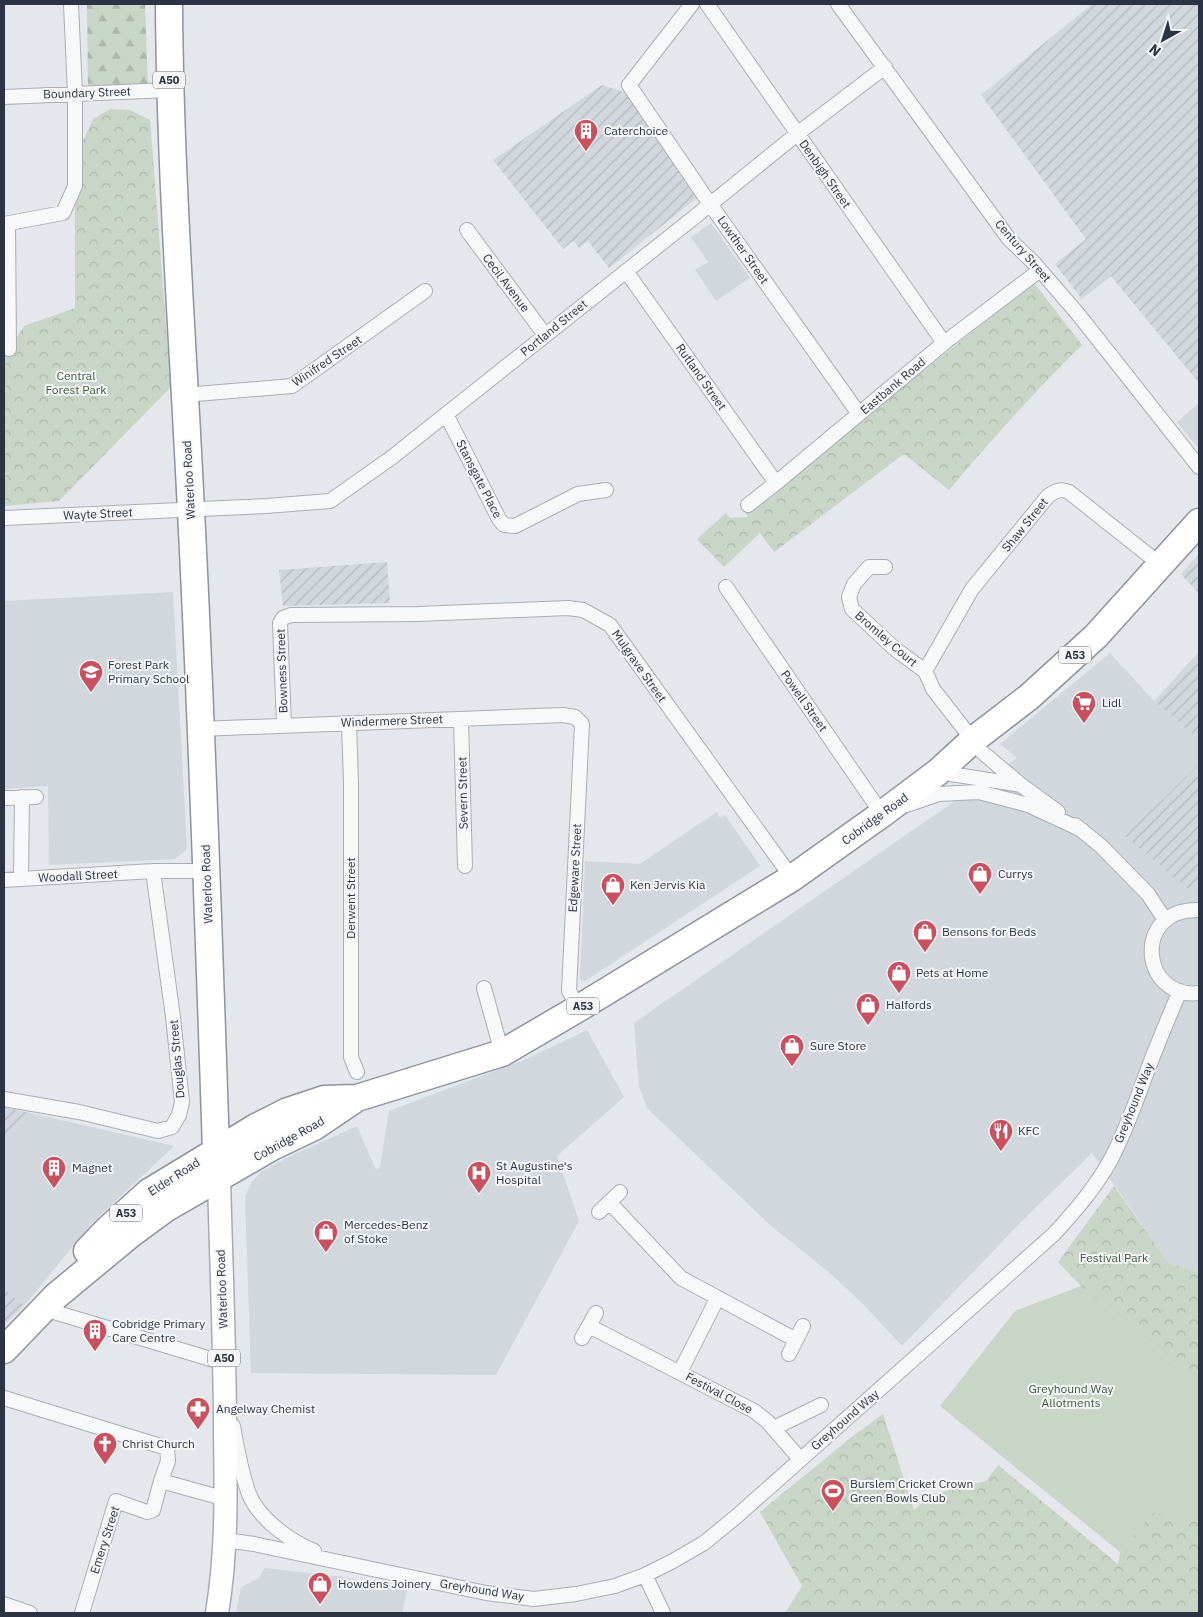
<svg xmlns="http://www.w3.org/2000/svg" width="1203" height="1617" font-family="'IBM Plex Sans',sans-serif">
<style>
.built{fill:#d2d6dd}
.industrial{fill:url(#industrial-furrows)}
.green{fill:#c9d5c6}
.forest{fill:url(#forest-firs)}
.park{fill:url(#park-crowns)}
.lines{fill:none;stroke-linecap:round;stroke-linejoin:round}
.street-casing{stroke:#a9aeb5;stroke-width:16}
.primary-casing{stroke:#a4abb6;stroke-width:25}
.highway-casing{stroke:#8c94a1;stroke-width:29}
.street{stroke:#f7f8fa;stroke-width:14}
.primary{stroke:#fff;stroke-width:22}
.highway{stroke:#fff;stroke-width:26}
.labels{text-anchor:middle;stroke-width:4;stroke-linejoin:round;paint-order:stroke}
.shield{fill:#f4f6f8;stroke:#686e79;stroke-width:1}
.shield-label{font-size:11px;font-weight:bold;fill:#2c3443}
.street-label{font-size:12px;fill:#2c3443;stroke:#f4f6f8}
.poi-label{font-size:12px;fill:#2c3443;stroke:#f4f6f8;text-anchor:start}
.park-label{font-size:12px;fill:#405e3a;stroke:#f4f6f8}
</style>
<defs>
<pattern id="industrial-furrows" width="10" height="10" patternUnits="userSpaceOnUse" patternTransform="scale(1.25)"><rect width="10" height="10" fill="#d2d6dd"/><path d="M-1 1l2-2M0 10L10 0M9 11l2-2" fill="none" stroke="#b4b8bf"/></pattern>
<pattern id="forest-firs" width="22" height="20" patternUnits="userSpaceOnUse" patternTransform="scale(1.25)"><rect width="22" height="20" fill="#c9d5c6"/><path d="M5 1l3.5 6h-7zM16 11l3.5 6h-7z" fill="#adb7ab"/></pattern>
<pattern id="park-crowns" width="20" height="18" patternUnits="userSpaceOnUse" patternTransform="scale(1.25)"><rect width="20" height="18" fill="#c9d5c6"/><path d="M2 6a3 3 0 1 1 6 0M12 15a3 3 0 1 1 6 0" fill="none" stroke="#adb7ab"/></pattern>
</defs>
<rect width="100%" height="100%" fill="#e4e7eb"/>
<!-- built -->
<path class="built" d="M711,223L750,278L716,301L695,270L708,262L691,237Z
M1199,403V449L1177,422Z
M173,592L187,849L175,859L49,865L48,786L4,789V601Z
M1110,653L1154,701L1199,739V764L1125,836L1196,889L1199,883V1273L1169,1263L1092,1153L1022,1221L902,1346L863,1304L831,1274L769,1224L647,1108L639,1086L634,1023L1017,758L1000,744Z
M717,812L720,818L725,815L760,866L585,981L580,979L585,861L640,864Z
M587,1030L624,1097L557,1156L579,1221L496,1375L251,1373L245,1197L251,1183L261,1172L284,1159L357,1126L376,1170L380,1167L389,1111L524,1060Z
M30,1113L174,1146L92,1223L24,1306L4,1288V1135Z
M264,1568L344,1577L407,1591L402,1613H236L241,1587L259,1578Z"/>
<!-- industrial -->
<path class="industrial" d="M1092,4H1199V383L1111,276L1082,299L1055,264L1086,239L981,95Z
M602,85L627,93L698,197L609,268L588,241L579,248L573,241L563,249L493,160Z
M1199,554V594L1181,574Z
M387,562L390,603L283,606L279,570Z
M1199,652V739L1154,701Z
M1199,764V883L1196,889L1191,891L1125,836Z
M4,1107L30,1113L4,1135Z
M4,1288L24,1306L4,1325Z"/>
<!-- green -->
<path class="green" d="M1081,1286L1199,1384V1522L1154,1513L1120,1552L940,1406L1015,1311Z"/>
<!-- forest -->
<path class="forest" d="M87,4H145L148,87L88,90Z"/>
<!-- park -->
<path class="park" d="M110,109L130,110L150,120L171,387L59,501L4,506V352L9,349L24,326L75,308V158L93,119Z
M1034,283L1082,345C1035,391 992,439 949,490L904,454L774,552L760,533L724,567L697,539L726,513L730,518L748,517L745,512Z
M1114,1186L1169,1263L1199,1273V1384L1081,1286L1058,1262Z
M883,1414L914,1510L933,1494L986,1481L998,1465L1118,1564L1120,1552L1154,1512L1199,1522V1613H785L802,1586L760,1512L853,1436Z"/>
<g class="lines">
<defs>
<path id="street" d="M692,4L629,85L710,204L859,414
M707,4L944,343
M838,4L1009,239L1034,263L1078,314L1199,467
M4,97L169,90
M4,224L63,213L75,186V94L71,4
M8,224L9,349
M467,230L545,335
M626,271L776,483
M184,395L292,386L425,291
M446,414L499,519L504,525L515,526L578,494L606,490
M748,505L776,483L944,343L1040,270
M4,518L266,506L330,501L391,458L692,219L797,134L885,67
M885,567H869L854,584L849,597L852,609L895,649L925,671L933,689L982,752L1021,785
M726,587L882,814L886,813
M925,671L972,589L1048,496C1055,491 1061,488 1069,492L1161,565
M461,719L465,866
M349,723L351,783V1057L357,1072
M284,725L280,623L283,618L291,615L418,614L568,608L583,610L610,625L792,878
M200,729L563,715L575,717L582,724L569,991L579,1008
M938,772L1021,785L1058,812
M4,798L36,797
M907,805L939,794L979,792L1028,805L1082,830
M1075,825L1101,846L1148,894L1165,920
M21,879L22,797
M4,880L153,871
M1199,910C1131,908 1141,1000 1199,993
M484,988L502,1053
M4,1099L79,1112L158,1131L172,1127L179,1115L182,1102L173,1017L153,871H207
M609,1202L681,1278L796,1340
M599,1212L620,1192
M44,1309L224,1363
M589,1326L754,1411L767,1421L800,1459
M582,1338L596,1313
M789,1354L803,1326
M680,1372L717,1299
M4,1398L167,1448L168,1461L161,1481L226,1499
M233,1426C237,1449 241,1472 249,1494C259,1519 290,1541 314,1551
M774,1428L821,1405
M225,1540L254,1544L486,1593L534,1599L576,1594L615,1586L645,1575L673,1561L704,1543L737,1516L1054,1234C1075,1211 1095,1188 1110,1161C1129,1126 1140,1088 1155,1051C1163,1031 1171,1011 1180,991
M645,1575L663,1613
M4,1604L30,1613
M82,1613L116,1501L147,1512L153,1510L161,1481"/>
<path id="primary" d="M217,1613C227,1553 226,1493 225,1431C225,1347 221,1262 219,1177"/>
<path id="highway" d="M169,4C170,173 183,342 191,511C202,724 209,937 216,1151L219,1177
M87,1251L107,1230L149,1192L256,1127L288,1111L324,1099L356,1098
M4,1350L56,1296L131,1234L165,1209L272,1147L314,1127L357,1098L502,1053L579,1008L792,878L882,814L938,772L973,740L1029,697L1096,636L1199,522"/>
</defs>
<!-- street casing -->
<use href="#street" class="street-casing"/>
<!-- primary casing -->
<use href="#primary" class="primary-casing"/>
<!-- highway casing -->
<use href="#highway" class="highway-casing"/>
<!-- street -->
<use href="#street" class="street"/>
<!-- primary -->
<use href="#primary" class="primary"/>
<!-- highway -->
<use href="#highway" class="highway"/>
</g>
<!-- icons -->
<defs>
<symbol id="building-pin" viewBox="-11 -11 22 30"><path d="M0 17L-7.5 6A9.5 9.5 0 1 1 7.5 6Z" fill="#c9515f" stroke="#f4f6f8"/><path d="M-4-6H4V6H1V3H-1V6H-4ZM-2.5-4.3h1.7v1.8h-1.7ZM.8-4.3h1.7v1.8H.8ZM-2.5-1h1.7V.8h-1.7ZM.8-1h1.7V.8H.8Z" fill="#fff"/></symbol>
<symbol id="school-pin" viewBox="-11 -11 22 30"><path d="M0 17L-7.5 6A9.5 9.5 0 1 1 7.5 6Z" fill="#c9515f" stroke="#f4f6f8"/><path d="M0-5L7-2L0 1L-7-2ZM-4 1L0 2.5L4 1V4Q0 6-4 4Z" fill="#fff"/></symbol>
<symbol id="supermarket-pin" viewBox="-11 -11 22 30"><path d="M0 17L-7.5 6A9.5 9.5 0 1 1 7.5 6Z" fill="#c9515f" stroke="#f4f6f8"/><path d="M-6-5.5h2.5l.6 2H6L4.5 2H-2.5L-4.4-4H-6ZM-1.5 3.2a1.3 1.3 0 1 0 .1 0ZM3 3.2a1.3 1.3 0 1 0 .1 0Z" fill="#fff"/></symbol>
<symbol id="shop-pin" viewBox="-11 -11 22 30"><path d="M0 17L-7.5 6A9.5 9.5 0 1 1 7.5 6Z" fill="#c9515f" stroke="#f4f6f8"/><path d="M-5-2.5h2.3a2.7 3.5 0 0 1 5.4 0H5L5.5 6h-11ZM-1.5-2.5h3a1.5 2.3 0 0 0-3 0Z" fill="#fff"/></symbol>
<symbol id="restaurant-pin" viewBox="-11 -11 22 30"><path d="M0 17L-7.5 6A9.5 9.5 0 1 1 7.5 6Z" fill="#c9515f" stroke="#f4f6f8"/><path d="M-5-6h1v4h1v-4h1v4h1v-4h1v5L-1.5 .5V6h-2V.5L-5-1ZM5-6V6H3V1.5H1.5Q1.5-4 5-6Z" fill="#fff"/></symbol>
<symbol id="hospital-pin" viewBox="-11 -11 22 30"><path d="M0 17L-7.5 6A9.5 9.5 0 1 1 7.5 6Z" fill="#c9515f" stroke="#f4f6f8"/><path d="M-5-5h3v3.5h4V-5h3V5h-3V1.5h-4V5h-3Z" fill="#fff"/></symbol>
<symbol id="pharmacy-pin" viewBox="-11 -11 22 30"><path d="M0 17L-7.5 6A9.5 9.5 0 1 1 7.5 6Z" fill="#c9515f" stroke="#f4f6f8"/><path d="M-2-6h4v4h4v4h-4v4h-4v-4h-4v-4h4Z" fill="#fff"/></symbol>
<symbol id="church-pin" viewBox="-11 -11 22 30"><path d="M0 17L-7.5 6A9.5 9.5 0 1 1 7.5 6Z" fill="#c9515f" stroke="#f4f6f8"/><path d="M-1.2-6h2.4v3.5h3.3v2.4h-3.3V6h-2.4V-.1h-3.3v-2.4h3.3Z" fill="#fff"/></symbol>
<symbol id="stadium-pin" viewBox="-11 -11 22 30"><path d="M0 17L-7.5 6A9.5 9.5 0 1 1 7.5 6Z" fill="#c9515f" stroke="#f4f6f8"/><path d="M0-5a6.5 5 0 1 0 0 10a6.5 5 0 1 0 0-10ZM-3.5-1.8h7v3.6h-7Z" fill="#fff"/></symbol>
</defs>
<g fill-rule="evenodd">
<use href="#building-pin" x="572" y="117" width="28" height="38"/>
<use href="#school-pin" x="77" y="658" width="28" height="38"/>
<use href="#supermarket-pin" x="1070" y="689" width="28" height="38"/>
<use href="#shop-pin" x="966" y="860" width="28" height="38"/>
<use href="#shop-pin" x="599" y="871" width="28" height="38"/>
<use href="#shop-pin" x="911" y="918" width="28" height="38"/>
<use href="#shop-pin" x="885" y="959" width="28" height="38"/>
<use href="#shop-pin" x="854" y="991" width="28" height="38"/>
<use href="#shop-pin" x="778" y="1032" width="28" height="38"/>
<use href="#restaurant-pin" x="987" y="1117" width="28" height="38"/>
<use href="#building-pin" x="40" y="1154" width="28" height="38"/>
<use href="#hospital-pin" x="465" y="1159" width="28" height="38"/>
<use href="#shop-pin" x="312" y="1218" width="28" height="38"/>
<use href="#building-pin" x="81" y="1317" width="28" height="38"/>
<use href="#pharmacy-pin" x="184" y="1395" width="28" height="38"/>
<use href="#church-pin" x="91" y="1430" width="28" height="38"/>
<use href="#stadium-pin" x="819" y="1477" width="28" height="38"/>
<use href="#shop-pin" x="306" y="1570" width="28" height="38"/>
</g>
<g class="labels">
<!-- shield labels -->
<g class="shield">
<rect x="153" y="71.5" width="32" height="17" rx="4"/>
<rect x="1059" y="646.5" width="32" height="17" rx="4"/>
<rect x="567" y="997.5" width="32" height="17" rx="4"/>
<rect x="110" y="1204.5" width="32" height="17" rx="4"/>
<rect x="208" y="1349.5" width="32" height="17" rx="4"/>
</g>
<g class="shield-label">
<text x="169" y="84">A50</text>
<text x="1075" y="659">A53</text>
<text x="583" y="1010">A53</text>
<text x="126" y="1217">A53</text>
<text x="224" y="1362">A50</text>
</g>
<!-- street labels -->
<g class="street-label">
<text transform="translate(87 93) rotate(-2)" y="4">Boundary Street</text>
<text transform="translate(825 174) rotate(55)" y="4">Denbigh Street</text>
<text transform="translate(743 250) rotate(55)" y="4">Lowther Street</text>
<text transform="translate(1023 251) rotate(49)" y="4">Century Street</text>
<text transform="translate(506 283) rotate(53)" y="4">Cecil Avenue</text>
<text transform="translate(554 328) rotate(-39)" y="4">Portland Street</text>
<text transform="translate(327 361) rotate(-34)" y="4">Winifred Street</text>
<text transform="translate(701 377) rotate(55)" y="4">Rutland Street</text>
<text transform="translate(893 386) rotate(-40)" y="4">Eastbank Road</text>
<text transform="translate(479 479) rotate(63)" y="4">Stansgate Place</text>
<text transform="translate(189 480) rotate(-93)" y="4">Waterloo Road</text>
<text transform="translate(98 514) rotate(-3)" y="4">Wayte Street</text>
<text transform="translate(1025 525) rotate(-51)" y="4">Shaw Street</text>
<text transform="translate(886 639) rotate(41)" y="4">Bromley Court</text>
<text transform="translate(639 666) rotate(55)" y="4">Mulgrave Street</text>
<text transform="translate(282 671) rotate(-92)" y="4">Bowness Street</text>
<text transform="translate(804 701) rotate(55)" y="4">Powell Street</text>
<text transform="translate(392 721) rotate(-2)" y="4">Windermere Street</text>
<text transform="translate(463 793) rotate(-91)" y="4">Severn Street</text>
<text transform="translate(875 819) rotate(-36)" y="4">Cobridge Road</text>
<text transform="translate(575 868) rotate(-87)" y="4">Edgeware Street</text>
<text transform="translate(78 876) rotate(-3)" y="4">Woodall Street</text>
<text transform="translate(207 884) rotate(-92)" y="4">Waterloo Road</text>
<text transform="translate(351 898) rotate(-90)" y="4">Derwent Street</text>
<text transform="translate(177 1059) rotate(-95)" y="4">Douglas Street</text>
<text transform="translate(1134 1103) rotate(-68)" y="4">Greyhound Way</text>
<text transform="translate(289 1139) rotate(-29)" y="4">Cobridge Road</text>
<text transform="translate(174 1177) rotate(-33)" y="4">Elder Road</text>
<text transform="translate(222 1289) rotate(-92)" y="4">Waterloo Road</text>
<text transform="translate(719 1393) rotate(28)" y="4">Festival Close</text>
<text transform="translate(845 1420) rotate(-41)" y="4">Greyhound Way</text>
<text transform="translate(105 1540) rotate(-72)" y="4">Emery Street</text>
<text transform="translate(482 1590) rotate(9)" y="4">Greyhound Way</text>
</g>
<!-- poi labels -->
<g class="poi-label">
<text x="604" y="135">Caterchoice</text>
<text x="108" y="669">Forest Park<tspan x="108" dy="14">Primary School</tspan></text>
<text x="1102" y="707">Lidl</text>
<text x="998" y="878">Currys</text>
<text x="630" y="889">Ken Jervis Kia</text>
<text x="942" y="936">Bensons for Beds</text>
<text x="916" y="977">Pets at Home</text>
<text x="886" y="1009">Halfords</text>
<text x="810" y="1050">Sure Store</text>
<text x="1018" y="1135">KFC</text>
<text x="496" y="1170">St Augustine's<tspan x="496" dy="14">Hospital</tspan></text>
<text x="72" y="1172">Magnet</text>
<text x="344" y="1229">Mercedes-Benz<tspan x="344" dy="14">of Stoke</tspan></text>
<text x="112" y="1328">Cobridge Primary<tspan x="112" dy="14">Care Centre</tspan></text>
<text x="216" y="1413">Angelway Chemist</text>
<text x="122" y="1448">Christ Church</text>
<text x="850" y="1488">Burslem Cricket Crown<tspan x="850" dy="14">Green Bowls Club</tspan></text>
<text x="338" y="1588">Howdens Joinery</text>
</g>
<!-- park labels -->
<g class="park-label">
<text x="76" y="380">Central<tspan x="76" dy="14">Forest Park</tspan></text>
<text x="1114" y="1262">Festival Park</text>
<text x="1071" y="1393">Greyhound Way<tspan x="1071" dy="14">Allotments</tspan></text>
</g>
</g>
<!-- border -->
<rect width="1203" height="1617" fill="none" stroke="#2c3443" stroke-width="10"/>
<!-- north arrow -->
<g transform="translate(1163 40) rotate(219)" stroke="#f4f6f8" stroke-width="4" paint-order="stroke">
<path d="M0-4L9 19L0 12L-9 19Z" fill="#2c3443"/>
<text y="-8" font-size="14" font-weight="bold" text-anchor="middle" fill="#2c3443">N</text>
</g>
</svg>
